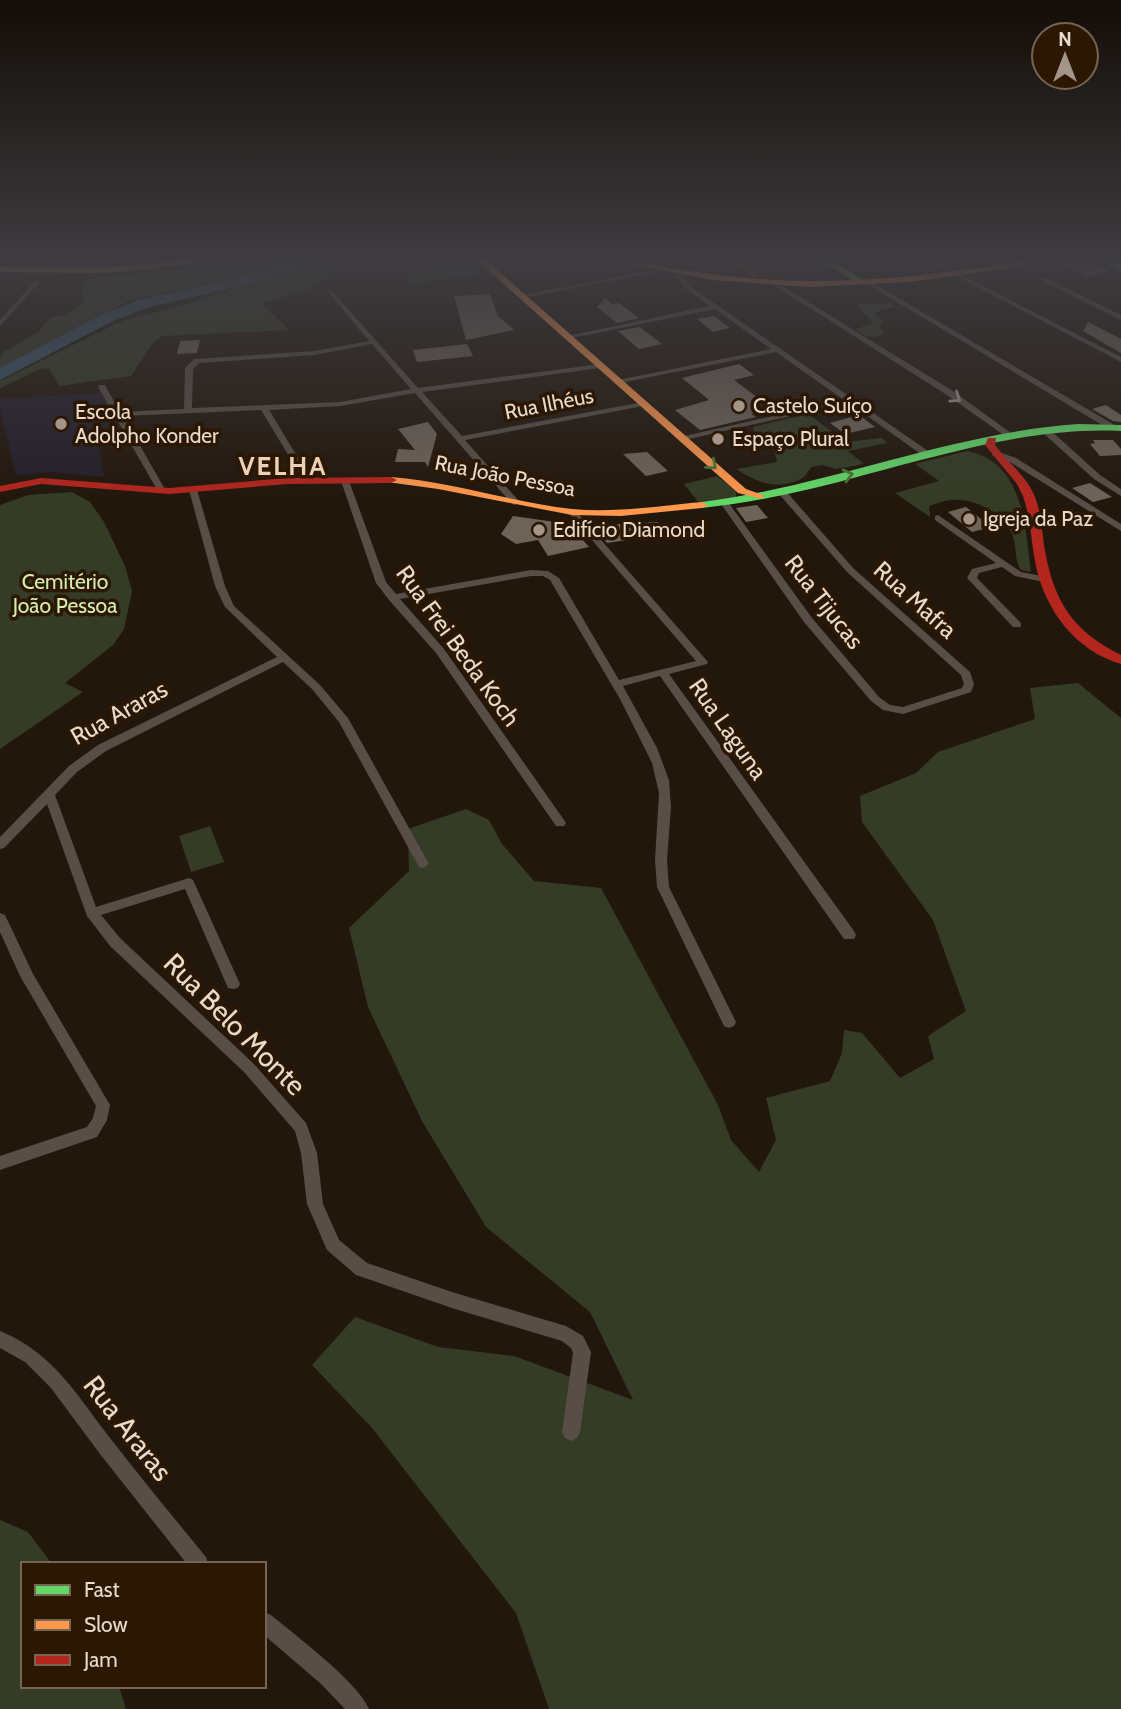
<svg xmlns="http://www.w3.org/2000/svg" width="1121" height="1709" font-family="Cabin,sans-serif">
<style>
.education{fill:#24202c}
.green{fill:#343c26}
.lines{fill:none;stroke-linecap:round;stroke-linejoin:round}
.river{fill:#39586c;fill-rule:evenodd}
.building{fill:#6e6359}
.street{fill:#584e47;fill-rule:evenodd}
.fast{fill:#63d668;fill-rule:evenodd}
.slow{fill:#ff974d;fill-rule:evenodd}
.jam{fill:#b3261e;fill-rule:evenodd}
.oneway{stroke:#a0948a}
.oneway2{stroke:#487635}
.poi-dot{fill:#a39689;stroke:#2c1702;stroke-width:2.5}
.labels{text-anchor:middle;stroke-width:7;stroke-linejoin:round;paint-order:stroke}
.far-street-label{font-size:21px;fill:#e8dacd;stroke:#2c1702}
.far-poi-label{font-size:21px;fill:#e8dacd;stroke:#2c1702;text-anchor:start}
.far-park-label{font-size:21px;fill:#d2edb0;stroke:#2c1702}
.street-label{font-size:24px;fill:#e8dacd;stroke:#2c1702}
.far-district-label{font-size:26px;font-weight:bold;letter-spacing:2px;fill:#edd1b7;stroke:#2c1702}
.near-street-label{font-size:28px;fill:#e8dacd;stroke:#2c1702}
</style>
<rect width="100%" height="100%" fill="#22170c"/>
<!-- education -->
<path class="education" d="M101,393L126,437L98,442L104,477L52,472L16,475L0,410V399Z"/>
<!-- green -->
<path class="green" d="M306,264L335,266V269C316,290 289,296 262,303L289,330L162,336L152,344L131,376L59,386L49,368L40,369L0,388V381L122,321L201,300Z
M216,266H274L266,270L129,301L0,371V357L4,352L38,332L51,317L66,315L85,300L82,294L86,279Z
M476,268L480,275L412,283L408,273Z
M890,303L896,307L880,310L875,314L884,322L879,324L884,334C872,340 865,336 855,329L874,323L860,309L859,304Z
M808,414L846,442L882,438L887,443L848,451L864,464L836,469L822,465L812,467C807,471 806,477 801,479C777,491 756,482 736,469L777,462C775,447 769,443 755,442L753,427Z
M967,451C1024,462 1025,526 1031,572L1021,570C1014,559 1017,549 1013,537C1006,514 974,497 950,500C943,501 935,504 929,506L930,517L895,493L939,481L915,464Z
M717,476L736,491V497L699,503L684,484Z
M72,492L90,502L104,522L125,566L132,591L124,629L113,645L65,683L83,692L0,749V505L28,495Z
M1078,683L1121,718V1709H549L516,1613L372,1428L312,1365L355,1317L438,1347L514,1356L633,1400L590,1312L486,1227L422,1121L368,1007L349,928L409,871L408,829L466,809L489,820L502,844L534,881L601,888L718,1105L731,1140L759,1172L776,1140L766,1098L830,1081L842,1053L844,1030L862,1033L900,1078L934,1059L928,1036L966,1011L933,920L862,822L860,796L916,773L938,752L1035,719L1030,688Z
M210,826L224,862L191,872L179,836Z
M0,1520L28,1532L52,1564H23V1686H119L126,1709H0Z"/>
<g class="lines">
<!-- river -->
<path class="river" d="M290,260H311L309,263L245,285L149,307L113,321L0,380V368L101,315L138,300L236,278Z"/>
</g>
<!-- building -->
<path class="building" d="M1055,260H1087L1110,271L1087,276Z
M490,294L498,316L514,330L466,340L454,296Z
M605,298L612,304L619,303L639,318L617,323L597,307Z
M714,316L730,328L713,332L697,319Z
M1088,322L1121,339V353L1083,331Z
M640,327L662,344L639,349L618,331Z
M200,340L197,353L177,354L180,341Z
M467,344L473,356L417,362L413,350Z
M739,364L754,375L734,380L761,400L752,402L763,411L751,414L756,417L700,430L675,410L709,400L682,378Z
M1106,405L1121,415V422L1113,421L1092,409Z
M859,415L875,427L845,434L830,423Z
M428,422L437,434L428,467L425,462H395L398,449L415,450L398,429Z
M1093,440H1113L1121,449V455L1100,456L1090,444L1095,443Z
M647,452L668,471L646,476L623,454Z
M1090,483L1112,497L1093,502L1072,488Z
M757,505L768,518L746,522L736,508Z
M966,507L991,527L972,532L948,512Z
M513,516L569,524L589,547L548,556L538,540L516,544L501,534Z
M658,522L669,537L650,540L648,537L607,543L598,532L597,527L602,525Z"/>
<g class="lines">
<!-- street -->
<path class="street" d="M646,260H653L655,262L652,264Z
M925,260H933L951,270L946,271Z
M662,268L665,270L664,271L521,298L518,296Z
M678,272H682L681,276L691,287L931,453V457H925L849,403L680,441V437L844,400L776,352L615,384V380H618L771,349L715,309L567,339L563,337L710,306L687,289L675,277Z
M956,272L1121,357V362L954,275V273Z
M1043,277L1121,315V320L1041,280L1040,279Z
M35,281L40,282L0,326V320Z
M774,281L953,391L1015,436L1008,438L947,395L772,284V282Z
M869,281L1113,424L1114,426L1107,428L867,284V282Z
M332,291L418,388L600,364L604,366L600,368L422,392L462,436L643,402L647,404L643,406L465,440L518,500L519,502L515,505L512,504L415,393L340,406L269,410L312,481L308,484L304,481L261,410L123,416L166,491L159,493L98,387L99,385H105L120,412L184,409L185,368L194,359L315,351L369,341L330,294V292ZM372,344L411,389L340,402L192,408L193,369L199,363L315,355Z
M1042,428H1048L1100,475L1121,489V496L1094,479L1042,432Z
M996,451L1016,458L1121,524V531L1010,462L993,456L992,454Z
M345,478L349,481L386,582L396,594L531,570L548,571L559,578L619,680L696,661L567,511L574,509L708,662L707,664L669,674L854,931L856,935L854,939H844L660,676L623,686L657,748L669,780L671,807L667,860L669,887L736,1022L734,1026L729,1028L724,1026L657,887L655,860L659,793L652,763L620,699L550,580L543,576H531L400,599L444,649L564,820L566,823L564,826H556L436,653L389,600L376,583L341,481Z
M190,488L197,490L225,586L234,606L320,685L348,718L429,864L423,868L419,867L339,722L312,689L283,662L106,751L77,772L55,795L96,907L189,878L193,880L240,984L238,988L233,989L228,988L185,889L101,915L120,938L254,1064L306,1123L317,1153L323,1204L339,1240L367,1263L455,1293L566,1326L583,1336L591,1352L580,1432L577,1438L571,1441L565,1438L562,1432L573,1353L571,1348L562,1341L455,1309L362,1277L356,1275L327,1250L307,1204L301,1153L295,1131L244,1072L110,946L87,916L47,804L4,848L0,849V837L69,766L98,745L277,657L225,607L215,586L189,490Z
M782,489L785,490L853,568L970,672L974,684L971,692L903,714L883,710L871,701L804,622L721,504L722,502H728L812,618L879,697L890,705L903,707L962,688L964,684L961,675L847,572L779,494V490Z
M938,515L1021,572L1047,577V581L1044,582L1015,576L1002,567L979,573L977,578L1021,623V627H1013L967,578L972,569L996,563L935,520V516Z
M0,913L5,915L33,974L110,1105L107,1120L97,1137L0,1170V1156L87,1127L93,1118L96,1106L20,976L0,932Z
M0,1331C56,1354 78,1398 114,1443C144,1482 175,1519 206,1557L208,1564H187L100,1454L51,1388L25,1362L0,1348Z
M264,1612L271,1615C295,1635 359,1683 369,1709H345L320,1683L264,1635Z"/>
<!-- fast -->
<path class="fast" d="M821,260H831L861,279L854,281Z
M1101,260H1111L1121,264V270Z
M1078,424L1121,425V431C1033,427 949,453 864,475C811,490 757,502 702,508L696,505L702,502C829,486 950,433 1078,424Z"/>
<!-- slow -->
<path class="slow" d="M184,260H211L207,262L107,273L0,272V266L107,267Z
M477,260H486L746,489L763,495V499L738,493Z
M608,260H624C675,269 726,278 778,280C862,284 945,274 1028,260H1045L1008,268L909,282L809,287L714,280Z
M391,477C453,482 511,502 572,509C615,513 659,506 702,502L708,505L702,508L621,516L572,515L438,489L387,482L385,480Z"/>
<!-- jam -->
<path class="jam" d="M727,260H736L761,276L754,278Z
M988,438H996L995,445C1008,463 1027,476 1035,497C1041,512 1042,529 1044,545C1053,600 1071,630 1121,655V664C1076,651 1045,610 1036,566C1031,543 1031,519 1023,496L1017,484L985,445Z
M41,478L169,488L287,478L391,477L397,480L391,483L287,484L169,494L41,484L0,492V486Z"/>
</g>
<!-- one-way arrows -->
<defs><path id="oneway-chevron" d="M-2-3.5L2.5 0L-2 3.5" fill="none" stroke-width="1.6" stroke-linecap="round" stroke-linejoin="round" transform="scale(1.75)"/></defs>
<use class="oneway" href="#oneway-chevron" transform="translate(956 398) rotate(34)"/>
<g class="oneway2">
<use href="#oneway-chevron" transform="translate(712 465) rotate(41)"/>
<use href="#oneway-chevron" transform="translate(848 475) rotate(-14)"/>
</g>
<!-- sky -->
<linearGradient id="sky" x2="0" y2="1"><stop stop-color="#130d07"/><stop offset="0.52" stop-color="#3e3c40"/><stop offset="1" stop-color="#3e3c40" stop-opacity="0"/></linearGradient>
<rect width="1121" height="499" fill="url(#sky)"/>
<!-- markers -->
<g class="poi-dot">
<circle cx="739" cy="406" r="7"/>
<circle cx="61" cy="424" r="7"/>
<circle cx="718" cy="439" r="7"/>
<circle cx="969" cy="519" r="7"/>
<circle cx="539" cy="530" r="7"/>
</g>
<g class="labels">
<!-- far-street labels -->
<g class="far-street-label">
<text transform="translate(549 404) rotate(-11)" y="7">Rua Ilhéus</text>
<text transform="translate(505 476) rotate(11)" y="7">Rua João Pessoa</text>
</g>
<!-- far-poi labels -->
<g class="far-poi-label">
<text x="753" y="413">Castelo Suíço</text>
<text x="75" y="419">Escola<tspan x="75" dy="24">Adolpho Konder</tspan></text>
<text x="732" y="446">Espaço Plural</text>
<text x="983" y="526">Igreja da Paz</text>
<text x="553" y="537">Edifício Diamond</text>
</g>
<!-- far-park labels -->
<g class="far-park-label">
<text x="65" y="589">Cemitério<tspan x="65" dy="24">João Pessoa</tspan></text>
</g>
<!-- street labels -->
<g class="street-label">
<text transform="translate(915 600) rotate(42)" y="8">Rua Mafra</text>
<text transform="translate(824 602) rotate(52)" y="8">Rua Tijucas</text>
<text transform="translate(458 646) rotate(54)" y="8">Rua Frei Beda Koch</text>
<text transform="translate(119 713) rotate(-29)" y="8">Rua Araras</text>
<text transform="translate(728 729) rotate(55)" y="8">Rua Laguna</text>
</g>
<!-- far-district labels -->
<g class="far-district-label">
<text x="283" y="475">VELHA</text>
</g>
<!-- near-street labels -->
<g class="near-street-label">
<text transform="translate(235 1024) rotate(45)" y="10">Rua Belo Monte</text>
<text transform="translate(128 1428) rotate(52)" y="10">Rua Araras</text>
</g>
</g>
<!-- legend -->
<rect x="21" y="1562" width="245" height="126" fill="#2c1702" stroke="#776553" stroke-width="2"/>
<rect x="35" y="1585" width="35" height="10" fill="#63d668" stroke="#776553" stroke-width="2"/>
<text x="84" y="1597" font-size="21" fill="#e8dacd">Fast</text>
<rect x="35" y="1620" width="35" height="10" fill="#ff974d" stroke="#776553" stroke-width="2"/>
<text x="84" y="1632" font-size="21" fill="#e8dacd">Slow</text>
<rect x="35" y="1655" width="35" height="10" fill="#b3261e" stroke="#776553" stroke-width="2"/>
<text x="84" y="1667" font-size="21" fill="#e8dacd">Jam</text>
<!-- north arrow -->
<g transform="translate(1065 56)"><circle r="33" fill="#2c1702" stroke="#776553" stroke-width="2"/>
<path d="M0-5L12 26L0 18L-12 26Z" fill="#a39689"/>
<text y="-10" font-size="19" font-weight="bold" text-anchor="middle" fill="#e8dacd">N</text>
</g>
</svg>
